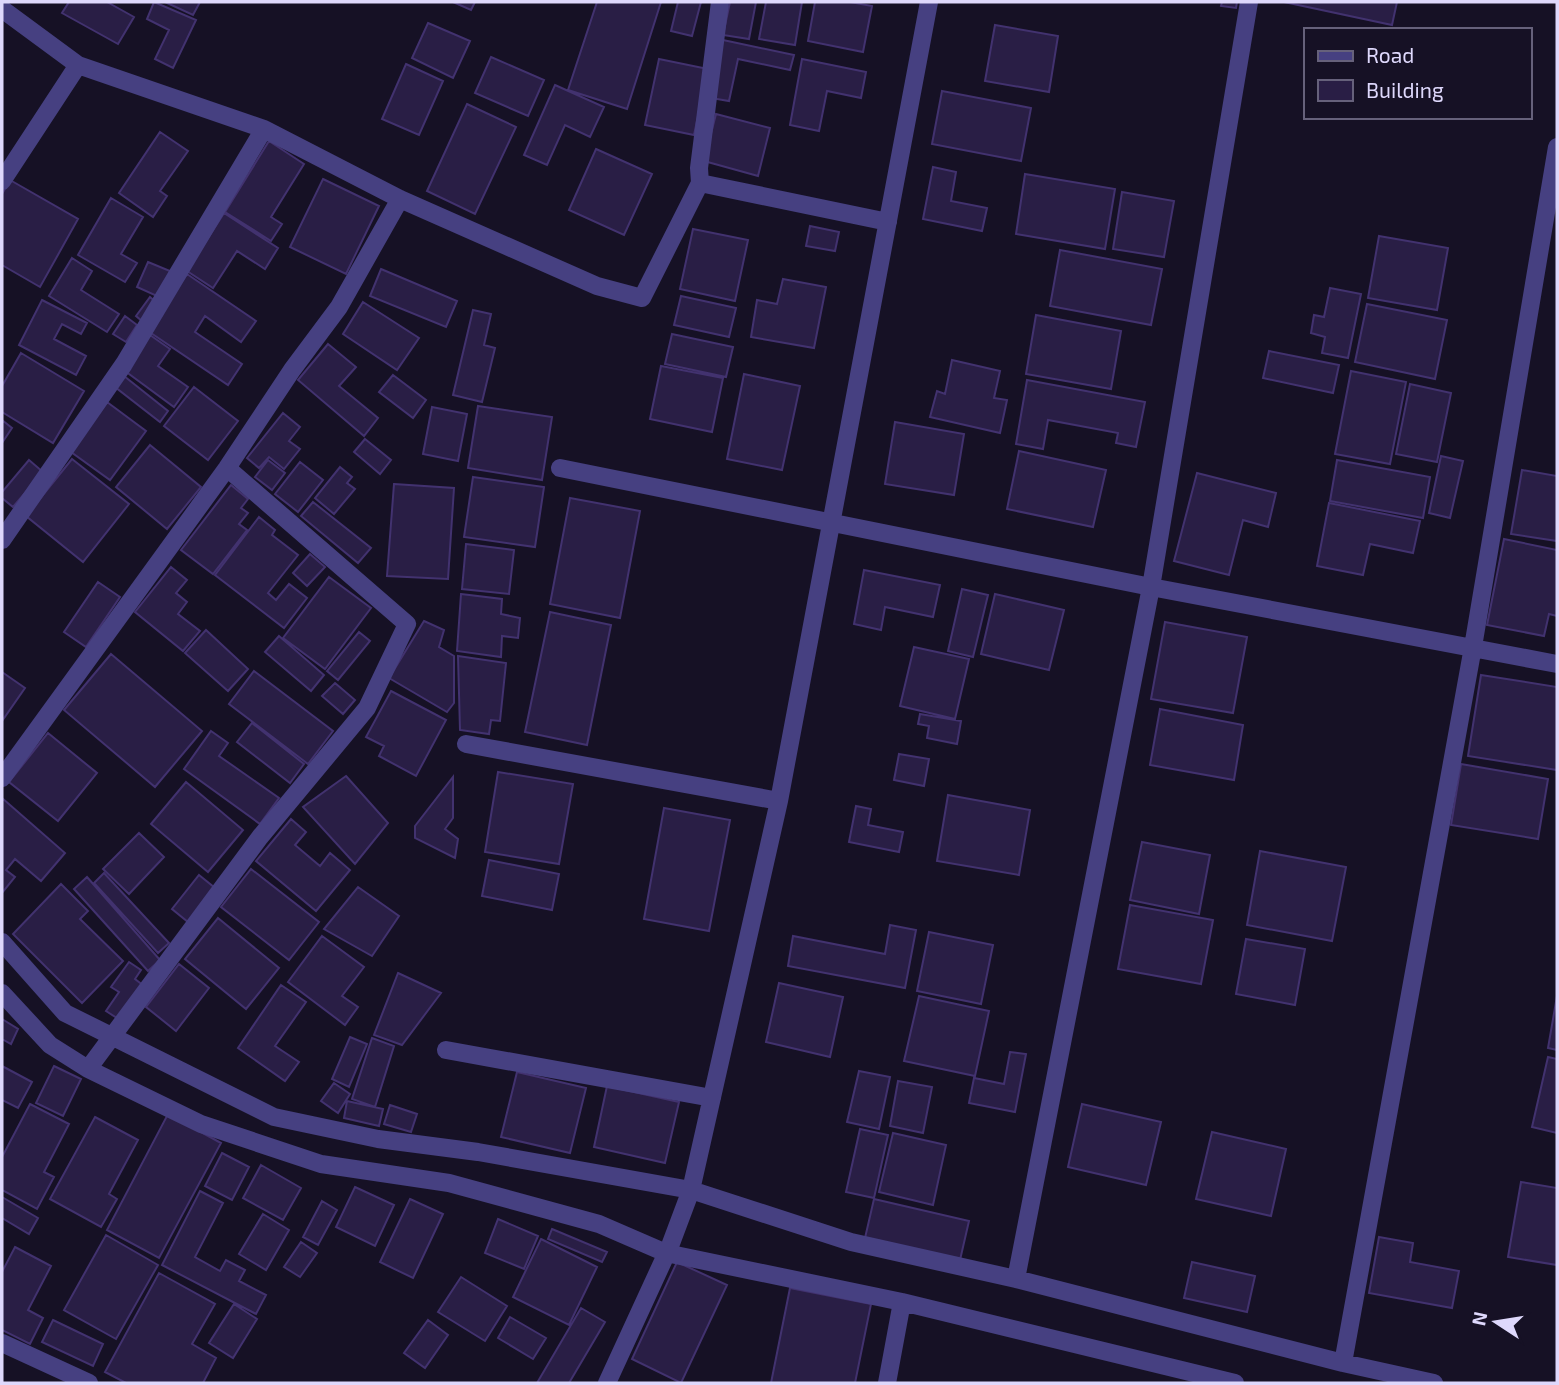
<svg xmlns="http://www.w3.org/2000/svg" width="1559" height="1385" font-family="'Exo 2',sans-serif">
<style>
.building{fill:#291e45;stroke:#42326f;stroke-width:2}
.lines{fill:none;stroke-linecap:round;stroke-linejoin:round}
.minor{stroke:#464081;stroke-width:18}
</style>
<rect width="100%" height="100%" fill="#161125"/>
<!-- building -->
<path class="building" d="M69,2H107L134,17L118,44L62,13Z
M154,2L196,20L173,68L155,59L169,30L147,19Z
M165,2H200L193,15Z
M453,2H475L471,10Z
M597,2H661L627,109L568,90Z
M678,2H701L692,36L671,31Z
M730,2H756L749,39L723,35Z
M766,2H802L795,45L759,39Z
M815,2H850L872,6L863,52L808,41Z
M1222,2H1237L1236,8L1221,6Z
M1284,2H1397L1392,25Z
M428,23L470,41L453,78L412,58Z
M995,25L1058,36L1049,92L985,81Z
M723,40L794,55L790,70L738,59L729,101L711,98Z
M491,57L544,80L528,116L475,93Z
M659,59L708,69L694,135L645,125Z
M802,59L866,72L861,98L827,91L819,131L790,125Z
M406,64L443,81L419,135L382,119Z
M555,85L604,107L590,137L565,125L547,165L524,155Z
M942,91L1031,108L1021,161L932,144Z
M467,104L516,127L475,214L427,191Z
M716,114L770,128L758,176L704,161Z
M160,132L188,151L160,191L167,196L153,217L119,193Z
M269,141L304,164L271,217L282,224L271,241L225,212Z
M596,149L652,174L624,235L569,210Z
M933,167L956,172L951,201L987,208L982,231L923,219Z
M1025,174L1115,189L1105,249L1016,234Z
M323,179L379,206L346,274L290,247Z
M10,180L78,219L40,287L2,265V194Z
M1122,192L1174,201L1164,257L1113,249Z
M111,198L143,217L121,254L137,263L125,282L78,255Z
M224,213L278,248L265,269L237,251L213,288L187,271Z
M810,226L839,232L835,251L806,246Z
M693,229L748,240L735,301L680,289Z
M1379,236L1448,248L1437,310L1368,298Z
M1060,250L1162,269L1151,325L1050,306Z
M72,258L92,271L81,290L119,314L107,332L49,296Z
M148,262L170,271L159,297L137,287Z
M381,269L457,301L446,327L370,296Z
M187,274L256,321L241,342L205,316L195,332L242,364L228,385L148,331Z
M783,279L826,287L814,348L751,337L757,300L777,304Z
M1330,288L1361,294L1348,358L1322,353L1325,337L1311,333L1314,315L1324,317Z
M681,296L736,308L729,337L674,325Z
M150,297L157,303L142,321L136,316Z
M42,300L87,323L81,334L62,324L54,339L86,356L76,375L19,345Z
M363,302L419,338L397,370L343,334Z
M1367,304L1447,320L1435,379L1355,362Z
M473,310L491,314L484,345L495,348L482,402L453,395Z
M1036,315L1121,331L1111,389L1026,374Z
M125,316L137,325L126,342L113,334Z
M672,334L733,347L726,377L665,364Z
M150,335L170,349L158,366L188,387L174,407L125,371Z
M328,344L356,367L339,386L378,418L364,436L298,380Z
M1269,351L1339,365L1333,393L1263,378Z
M21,353L84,391L53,443L2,412V386Z
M952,360L1000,371L994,398L1007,400L1000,433L930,417L937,391L945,394Z
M661,366L723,378L712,432L650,419Z
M1351,371L1406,382L1390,464L1335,454Z
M744,374L800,386L782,470L727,459Z
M393,375L426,400L413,418L379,392Z
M124,376L168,411L160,422L115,387Z
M1027,380L1145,402L1136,447L1116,443L1118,433L1048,420L1043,449L1016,444Z
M1410,384L1451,393L1437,462L1396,454Z
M194,387L238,421L208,460L164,426Z
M107,402L146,431L110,480L71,452Z
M478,406L552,417L542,480L468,468Z
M432,407L467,414L458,461L423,454Z
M283,413L300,427L289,441L300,449L284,469L269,457L259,468L247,458Z
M2,420L12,428L2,443Z
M895,422L964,434L954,495L885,484Z
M365,439L391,460L380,474L354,452Z
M150,445L201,487L167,529L116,487Z
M1019,451L1106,470L1093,527L1007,509Z
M1441,456L1463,461L1450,518L1429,513Z
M72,459L129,504L83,562L26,516Z
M29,460L43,472L13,507L2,498V492Z
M268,460L285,473L272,490L255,477Z
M1337,460L1430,477L1423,518L1330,501Z
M300,462L323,480L298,512L275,494Z
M340,467L352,477L347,483L355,489L334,514L315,498Z
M1522,470L1557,476V541L1511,534Z
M1197,473L1276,493L1268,527L1243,520L1229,575L1174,561Z
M473,477L544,487L535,547L464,537Z
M394,484L454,488L448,579L387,576Z
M231,485L248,499L241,508L248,513L239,524L247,530L213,574L181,550Z
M570,498L640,511L620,618L550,604Z
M313,502L371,548L358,563L301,516Z
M1329,503L1420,521L1413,553L1370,544L1363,575L1317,566Z
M259,517L275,530L272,535L298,555L268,593L276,600L289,584L307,598L284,628L215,575Z
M1504,539L1557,550V616L1549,614L1544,636L1487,625Z
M466,544L514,550L509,594L462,589Z
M310,554L325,567L307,586L293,573Z
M171,567L187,580L176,593L187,602L178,614L200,631L183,651L135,612Z
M864,570L940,585L933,617L885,607L881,630L854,624Z
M329,577L371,608L325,669L283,638Z
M98,582L120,597L86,647L64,632Z
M962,589L988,595L973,657L948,651Z
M461,594L502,599L501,614L520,618L518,638L502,636L501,657L457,651Z
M995,594L1064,610L1049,670L981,654Z
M550,612L611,625L587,745L525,732Z
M424,621L444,630L439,647L454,656V703L447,712L389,678Z
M1165,622L1247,637L1233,713L1151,699Z
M206,630L248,669L228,691L185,653Z
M359,632L370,641L338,680L327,671Z
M279,636L324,675L311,691L265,652Z
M914,647L969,659L955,719L900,706Z
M111,654L202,731L155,787L64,710Z
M458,656L506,663L500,721L491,720L489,734L460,730Z
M254,671L333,731L308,764L229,704Z
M2,672L25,688L2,721Z
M1481,675L1557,687V770L1468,756Z
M335,683L355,700L343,714L322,696Z
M391,691L446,720L416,776L379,756L384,746L366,737Z
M1160,709L1243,725L1234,780L1150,765Z
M920,714L961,721L957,744L927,738L929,726L918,724Z
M252,723L304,764L290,783L237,742Z
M211,731L228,743L219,756L279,798L260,824L184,769Z
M48,733L97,773L58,821L9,782Z
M899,754L929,759L924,786L894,780Z
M1461,764L1548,779L1538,839L1451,825Z
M498,772L573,784L559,864L485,852Z
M346,776L388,823L355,864L303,807Z
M453,777V818L445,829L458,839L455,858L415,838V826Z
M186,782L243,830L208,872L151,824Z
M948,795L1030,810L1019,875L937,861Z
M2,798L65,853L41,881L15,859L6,870L15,877L2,893Z
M856,806L871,809L868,825L903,832L899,852L849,842Z
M664,808L730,820L709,931L644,919Z
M291,819L306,832L295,845L320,866L330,853L350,870L316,911L256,861Z
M139,833L164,857L129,894L103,869Z
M1142,842L1210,855L1199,914L1130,900Z
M1260,851L1346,867L1332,941L1247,925Z
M489,860L559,874L552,910L482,896Z
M251,869L319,922L289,960L221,907Z
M104,873L169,943L158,953L94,883Z
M199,875L215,888L188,922L172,909Z
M87,877L160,960L148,971L74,889Z
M61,884L88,911L80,919L123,961L82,1003L13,934Z
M358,887L399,916L372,956L324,929Z
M1130,905L1213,920L1201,984L1118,969Z
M218,918L279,968L246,1009L185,959Z
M890,925L916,930L905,988L788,966L793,936L885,954Z
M929,932L993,945L981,1004L917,991Z
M322,936L364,967L342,996L358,1007L345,1025L288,982Z
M1246,939L1305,949L1295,1005L1236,994Z
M129,962L141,970L135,979L144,986L120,1020L106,1011L119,992L111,987Z
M179,964L209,988L176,1031L146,1007Z
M398,973L441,993L402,1045L374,1035Z
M779,983L843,997L830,1057L766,1042Z
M281,985L306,1002L275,1046L299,1062L285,1081L238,1048Z
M919,996L989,1011L975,1076L904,1061Z
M1557,996V1050L1548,1048Z
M2,1019L18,1029L11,1044L2,1039Z
M350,1037L367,1044L349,1087L332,1079Z
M372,1038L394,1046L375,1107L352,1099Z
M1010,1052L1026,1054L1015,1112L969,1103L974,1078L1004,1084Z
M1548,1057L1557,1059V1133L1532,1127Z
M2,1066L32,1082L18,1108L2,1100Z
M54,1066L81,1079L63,1116L36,1103Z
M859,1071L890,1077L879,1129L847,1122Z
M517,1072L586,1088L570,1153L501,1137Z
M898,1081L932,1087L923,1133L890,1126Z
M334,1083L350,1094L338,1113L321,1101Z
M607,1086L679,1102L665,1163L594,1147Z
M347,1101L383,1109L379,1126L344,1118Z
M30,1104L69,1124L44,1172L54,1177L37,1209L2,1190V1157Z
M1082,1104L1161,1122L1146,1185L1068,1167Z
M390,1105L417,1114L411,1132L384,1124Z
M168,1114L221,1143L159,1258L107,1230Z
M95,1117L138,1140L109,1194L117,1199L101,1227L50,1199Z
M860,1129L888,1135L874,1198L846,1192Z
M1212,1132L1286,1149L1271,1216L1196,1199Z
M893,1133L946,1145L933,1205L879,1192Z
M222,1153L249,1167L232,1200L205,1186Z
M261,1165L301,1188L283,1220L243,1198Z
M1521,1182L1557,1188V1265L1508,1257Z
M355,1187L394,1205L375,1246L336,1227Z
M200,1191L223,1203L195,1257L220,1271L226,1260L245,1270L239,1281L266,1295L256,1314L162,1265Z
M2,1197L38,1218L29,1234L2,1218Z
M410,1199L443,1214L413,1278L380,1262Z
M874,1199L969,1221L960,1260L865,1238Z
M322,1201L337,1210L318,1245L303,1237Z
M263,1214L289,1230L266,1270L239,1254Z
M498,1219L538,1236L524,1269L485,1253Z
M552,1229L607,1252L602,1262L548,1239Z
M106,1235L158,1265L116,1339L64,1310Z
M1379,1237L1413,1243L1410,1262L1459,1271L1452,1308L1369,1293Z
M541,1239L597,1267L569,1325L513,1297Z
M301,1242L317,1253L300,1277L284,1267Z
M15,1247L51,1266L28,1310L43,1318L30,1344L2,1330V1272Z
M677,1262L727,1285L681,1383L632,1359Z
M1192,1262L1255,1276L1247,1312L1184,1298Z
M159,1273L215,1304L192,1344L216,1358L203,1383H126L105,1372Z
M461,1277L507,1306L485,1341L438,1312Z
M790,1288L871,1304L855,1383H771Z
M234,1304L257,1319L233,1358L209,1343Z
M581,1308L605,1322L569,1383H537Z
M510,1317L546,1338L533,1359L498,1338Z
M53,1320L103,1344L93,1366L42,1342Z
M428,1320L448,1335L425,1368L404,1353Z"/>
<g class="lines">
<!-- minor -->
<path class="minor" d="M2,9L78,65L264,129L400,199L597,286L642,298L700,183L699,168L720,2
M2,181L78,65
M700,183L888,222
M560,468L1151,587L1557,664
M2,540L124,364L264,129
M466,744L779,801
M2,778L227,468L292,370L339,307L400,199
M2,942L65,1013L274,1117L378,1139L478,1152L691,1190L851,1242L1016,1279L1343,1363L1434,1383
M2,993L50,1045L88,1069L201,1124L321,1164L449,1183L599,1224L666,1253L902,1302L1235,1383
M446,1050L712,1098
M88,1069L260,837L367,708L407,624L227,468
M1016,1279L1151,587L1249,2
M2,1343L89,1383
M1343,1363L1473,647L1557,147
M607,1383L670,1246L691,1190L779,801L929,2
M887,1383L902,1302"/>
</g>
<!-- border -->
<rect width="1559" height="1385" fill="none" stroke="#ded8fc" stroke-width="7"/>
<!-- legend -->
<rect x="1304" y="28" width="228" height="91" fill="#161125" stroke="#66617b" stroke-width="2"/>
<rect x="1318" y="51" width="35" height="10" fill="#464081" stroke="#66617b" stroke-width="2"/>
<text x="1366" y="63" font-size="21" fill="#ded8fc">Road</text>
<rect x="1318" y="80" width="35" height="21" fill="#291e45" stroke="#66617b" stroke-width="2"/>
<text x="1366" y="98" font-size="21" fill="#ded8fc">Building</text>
<!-- north arrow -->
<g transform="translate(1496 1322) rotate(282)" stroke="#161125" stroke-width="5" paint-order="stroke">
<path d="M0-5L12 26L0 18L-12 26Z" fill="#ded8fc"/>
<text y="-10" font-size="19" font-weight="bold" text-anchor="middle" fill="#ded8fc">N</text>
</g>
</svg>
